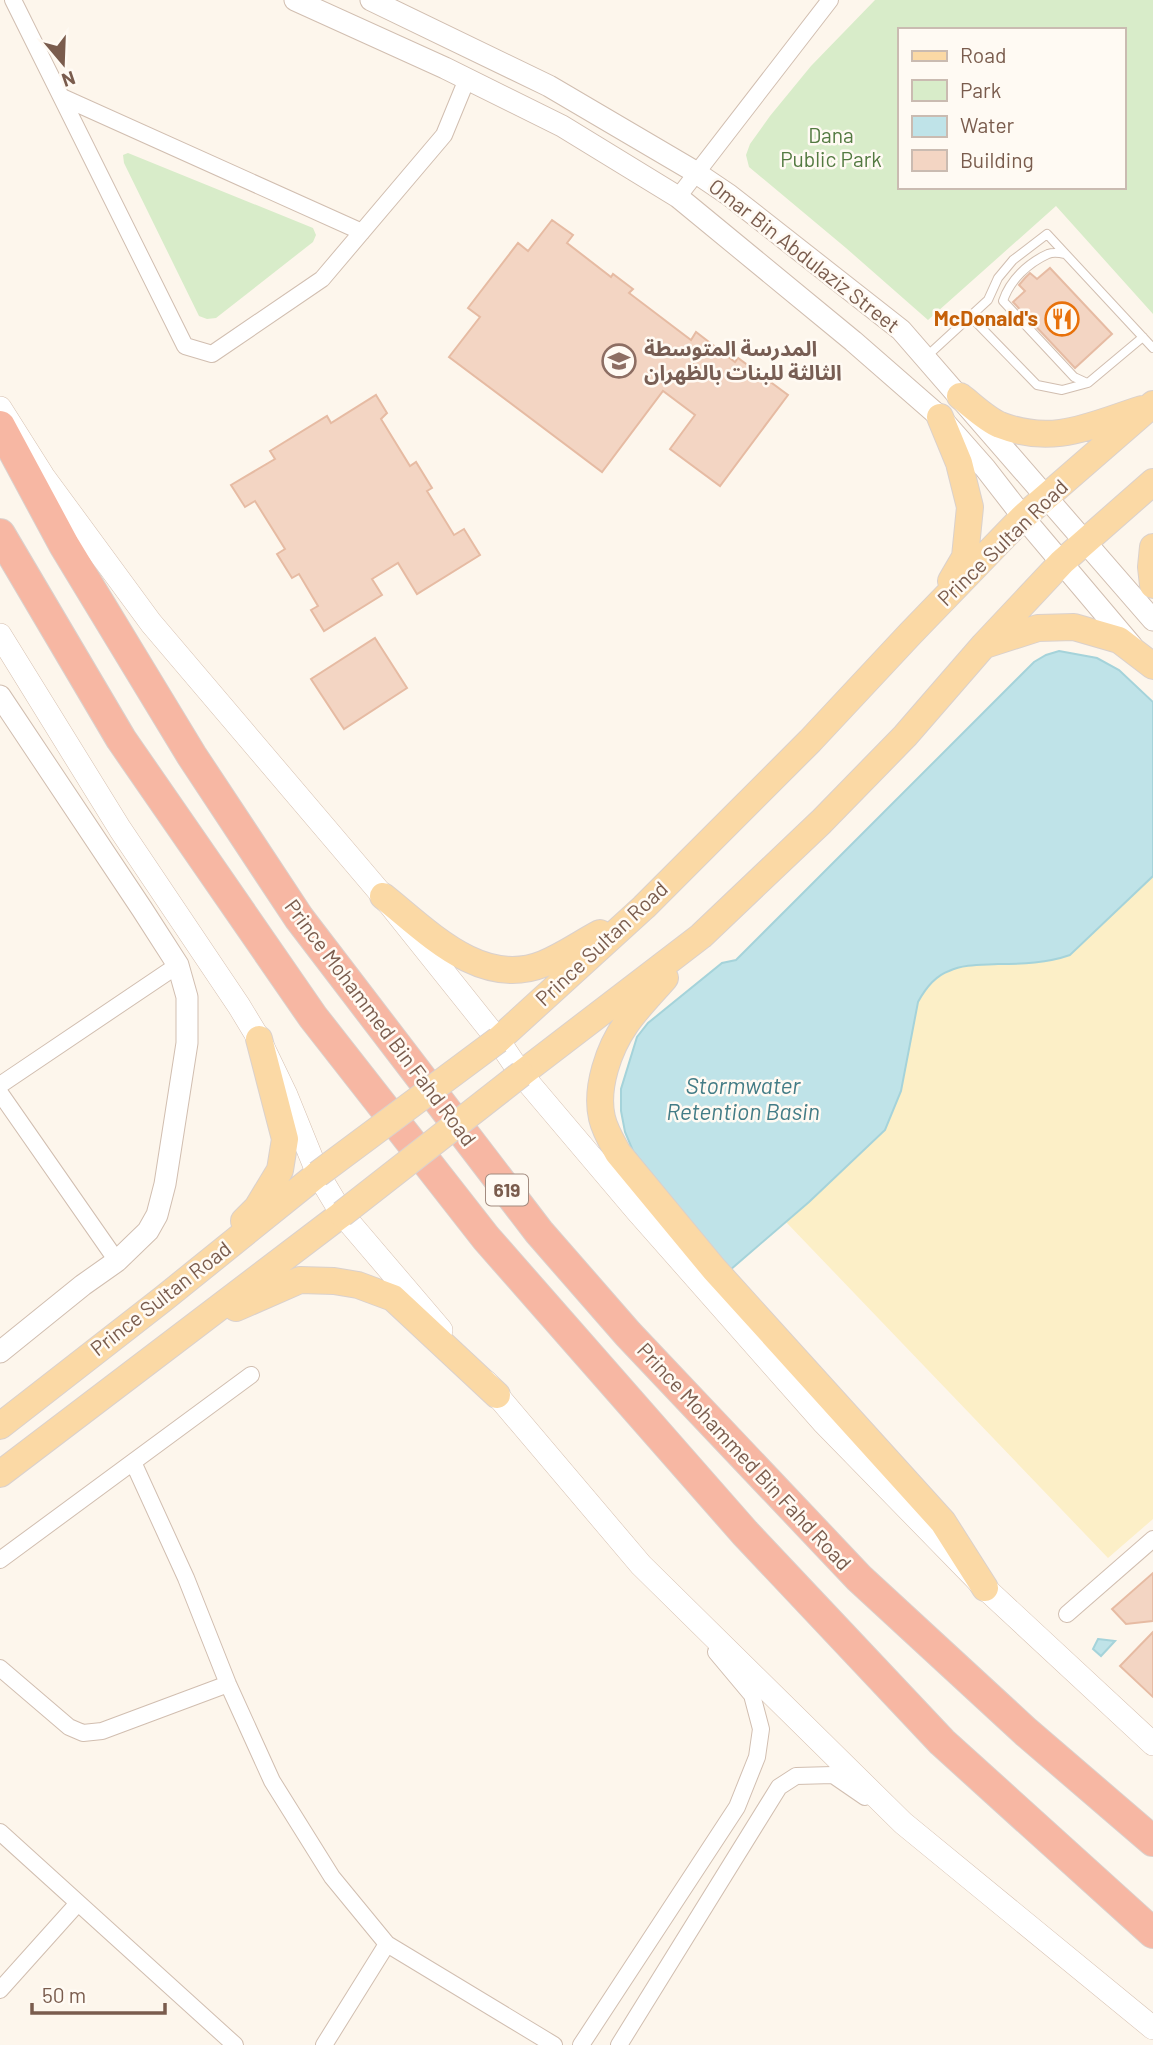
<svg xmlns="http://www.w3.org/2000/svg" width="1153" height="2045" font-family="Barlow,'Noto Sans Arabic',sans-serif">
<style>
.green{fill:#d8ecc9;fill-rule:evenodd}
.sand{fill:#fcefc7}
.water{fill:#bfe3e8;stroke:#a5d3da;stroke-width:2}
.building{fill:#f3d5c3;stroke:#e6bba3;stroke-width:2}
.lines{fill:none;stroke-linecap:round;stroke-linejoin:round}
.service-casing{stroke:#d1beb0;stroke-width:10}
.minor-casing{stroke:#d1beb0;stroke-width:18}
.tertiary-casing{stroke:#d1beb0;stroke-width:23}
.secondary-casing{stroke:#d6c0b0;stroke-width:24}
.primary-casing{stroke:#dad1cd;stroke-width:28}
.motorway-casing{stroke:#dad1cd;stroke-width:32}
.service{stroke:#fff;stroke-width:8}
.minor{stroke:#fff;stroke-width:16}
.tertiary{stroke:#fff;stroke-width:21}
.secondary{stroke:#fff;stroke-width:23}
.primary{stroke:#fbd9a5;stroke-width:26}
.motorway{stroke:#f7b7a3;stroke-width:30}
.primary-bridge-casing{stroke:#dad1cd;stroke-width:28;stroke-linecap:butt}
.primary-bridge{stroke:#fbd9a5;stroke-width:26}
.labels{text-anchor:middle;stroke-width:5;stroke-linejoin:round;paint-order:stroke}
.shield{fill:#fffaf3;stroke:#a28b7f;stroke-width:2}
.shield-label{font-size:19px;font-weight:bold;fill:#7a5c4d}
.park-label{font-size:21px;fill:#537a41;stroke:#fffaf3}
.street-label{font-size:21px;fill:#7a5c4d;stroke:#fffaf3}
.food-label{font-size:21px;font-weight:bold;fill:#c56008;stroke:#fffaf3;text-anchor:end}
.education-label{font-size:21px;font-weight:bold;fill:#785e54;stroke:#fffaf3;text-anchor:start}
.water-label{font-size:23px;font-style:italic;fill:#437c86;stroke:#fffaf3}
</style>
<rect width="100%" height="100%" fill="#fdf6ec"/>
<!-- green -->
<path class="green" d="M875,0H1153V314L1056,206L928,320L846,248L749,167L746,155L750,144L770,116L811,66ZM899,30H1123V187H899Z
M128,153L313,228L316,235L313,242L216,318L207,319L199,316L124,163L123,155Z"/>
<!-- sand -->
<path class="sand" d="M1153,876V1519L1108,1558L786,1222L885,1130L901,1091L918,1002C925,989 935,976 949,971C964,964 982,965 998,964C1023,964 1047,963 1070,955Z"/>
<!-- water -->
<path class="water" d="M1059,651L1097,658L1119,670L1153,702V876L1070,955C1047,963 1023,964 998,964C982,965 964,964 949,971C935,976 925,989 918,1002L901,1091L885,1130L809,1202L730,1270L633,1151L625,1132L621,1111V1089L637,1037L648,1023L722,963L736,960L1034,662L1046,655Z
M1098,1639L1115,1641L1101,1656L1093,1649Z"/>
<!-- building -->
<path class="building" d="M552,220L573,235L567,243L611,277L613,274L633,289L629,293L691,340L696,332L735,362L738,358L788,395L720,486L670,449L695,415L663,391L602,472L449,357L480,317L468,308L518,243L528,251Z
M1050,268L1112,334L1075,368L1013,302L1025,291L1019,285L1025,278L1030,273L1037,279Z
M376,395L387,413L381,419L410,466L416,462L432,488L427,491L454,535L464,529L480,555L417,594L398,563L372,579L382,595L324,631L311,610L318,606L299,574L292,578L277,554L285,549L255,501L245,507L231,485L275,459L270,451L327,416L331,423Z
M375,638L407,688L344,729L311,679Z
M1153,1573V1621L1126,1624L1112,1609Z
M1153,1632V1697L1120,1666Z"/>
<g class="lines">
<defs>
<path id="service" d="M1065,254C1060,253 1053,252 1048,254C1028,263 1010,280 1003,301L1074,377L1087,383
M970,316L1037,385L1062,390L1088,383L1143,337
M926,357L988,300L998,278L1013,260L1047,234L1153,348"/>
<path id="minor" d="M13,0L185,346L212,354L322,279L444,135L467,79
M62,97L362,232
M678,197L830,0
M0,1085L178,965
M0,1093L117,1261
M133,1462L186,1578L228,1684L272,1781L332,1877L387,1944L554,2045
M0,1560L251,1375
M1067,1614L1153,1539
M0,1668L69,1727L83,1733L102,1731L228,1684
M0,1832L235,2045
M0,1990L78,1903
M324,2045L387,1944
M581,2045L737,1807L757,1757L761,1729L752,1695L716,1652
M619,2045L779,1787L796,1776L833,1775L865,1797"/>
<path id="tertiary" d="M295,0L445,68L562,126L678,197L853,341L940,417L985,468L1023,517L1132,646
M371,0L549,86L692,170L729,195L901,330L1153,620
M0,696L142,909L178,965L187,997V1043L165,1184L157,1215L148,1231L117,1261L83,1285L0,1352"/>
<path id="secondary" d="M0,408L43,476L151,623L383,896L498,1040L521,1074L637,1211L823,1422L985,1588L1153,1744
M0,635L120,829L239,1006L259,1039L286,1095L318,1174L342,1214L441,1330
M486,1382L641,1565L903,1823L1153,2028"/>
<path id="primary" d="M960,396C972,405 986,419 1000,425C1054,446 1091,425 1142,409
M940,417L959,463L970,507L965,557L951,581
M1153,547L1151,567L1153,585
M985,645L1038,628L1074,627L1119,640L1153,666
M383,896C427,931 481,989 543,964C563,956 581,943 600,933
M665,978C652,993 637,1008 626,1024C609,1048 595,1088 602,1118C605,1131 612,1142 618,1153L714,1269L943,1522L985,1588
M498,1040L644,907L810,741L910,634L1023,517L1153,404
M521,1074L701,936L821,822L905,736L984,645L1062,562L1153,482
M244,1221L257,1208L280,1170L285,1139L259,1039
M236,1308L300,1280L334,1281L358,1285L393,1298L497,1395
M0,1426L163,1299L318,1174
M0,1474L342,1214"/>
<path id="motorway" d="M0,426L64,545L192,756L299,918L539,1232L628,1334L859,1578L1026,1732L1153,1841
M0,534L121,739L313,1017L486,1238L745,1533L942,1742L1153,1933"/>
</defs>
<!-- service casing -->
<use href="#service" class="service-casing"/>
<!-- minor casing -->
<use href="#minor" class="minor-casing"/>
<!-- tertiary casing -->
<use href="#tertiary" class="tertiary-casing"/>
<!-- secondary casing -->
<use href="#secondary" class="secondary-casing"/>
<!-- primary casing -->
<use href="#primary" class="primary-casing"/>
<!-- motorway casing -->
<use href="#motorway" class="motorway-casing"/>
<!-- service -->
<use href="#service" class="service"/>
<!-- minor -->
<use href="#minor" class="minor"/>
<!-- tertiary -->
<use href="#tertiary" class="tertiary"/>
<!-- secondary -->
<use href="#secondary" class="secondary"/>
<!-- primary -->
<use href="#primary" class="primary"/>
<!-- motorway -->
<use href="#motorway" class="motorway"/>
<defs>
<path id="primary-bridge" d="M318,1174L498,1040
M342,1214L521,1074"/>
</defs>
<!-- primary-bridge casing -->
<use href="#primary-bridge" class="primary-bridge-casing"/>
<!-- primary-bridge -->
<use href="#primary-bridge" class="primary-bridge"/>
</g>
<!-- icons -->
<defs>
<symbol id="restaurant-ring" viewBox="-11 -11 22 22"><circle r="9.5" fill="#fffaf3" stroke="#e8710a" stroke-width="1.5"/><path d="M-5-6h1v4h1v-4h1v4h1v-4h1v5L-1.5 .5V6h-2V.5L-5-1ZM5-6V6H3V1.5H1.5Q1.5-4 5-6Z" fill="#e8710a"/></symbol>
<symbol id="school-ring" viewBox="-11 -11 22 22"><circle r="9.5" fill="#fffaf3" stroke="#8d6e63" stroke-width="1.5"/><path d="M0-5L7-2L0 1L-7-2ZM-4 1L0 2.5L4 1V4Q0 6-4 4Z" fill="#8d6e63"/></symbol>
</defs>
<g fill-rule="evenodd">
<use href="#restaurant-ring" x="1043" y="300" width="38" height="38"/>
<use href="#school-ring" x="600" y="342" width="38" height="38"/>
</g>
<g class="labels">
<!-- shield labels -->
<rect class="shield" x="486" y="1174.5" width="42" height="31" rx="5"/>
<g class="shield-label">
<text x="507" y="1197">619</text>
</g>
<!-- park labels -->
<g class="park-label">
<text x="831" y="143">Dana<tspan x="831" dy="24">Public Park</tspan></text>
</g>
<!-- street labels -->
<g class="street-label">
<text transform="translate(804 256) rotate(38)" y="7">Omar Bin Abdulaziz Street</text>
<text transform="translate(1003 543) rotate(-44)" y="7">Prince Sultan Road</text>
<text transform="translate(602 944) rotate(-43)" y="7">Prince Sultan Road</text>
<text transform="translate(380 1023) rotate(53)" y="7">Prince Mohammed Bin Fahd Road</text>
<text transform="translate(161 1299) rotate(-38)" y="7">Prince Sultan Road</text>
<text transform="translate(744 1457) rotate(47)" y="7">Prince Mohammed Bin Fahd Road</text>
</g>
<!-- food labels -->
<g class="food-label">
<text x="1038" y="326">McDonald's</text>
</g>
<!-- education labels -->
<g class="education-label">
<text x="644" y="356">المدرسة المتوسطة<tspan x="644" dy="24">الثالثة للبنات بالظهران</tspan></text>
</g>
<!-- water labels -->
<g class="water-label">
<text x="743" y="1094">Stormwater<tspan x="743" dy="26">Retention Basin</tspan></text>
</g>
</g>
<!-- legend -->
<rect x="898" y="28" width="228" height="161" fill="#fffaf3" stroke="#cabbb1" stroke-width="2"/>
<rect x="912" y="51" width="35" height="10" fill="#fbd9a5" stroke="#cabbb1" stroke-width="2"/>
<text x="960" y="63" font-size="21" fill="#7a5c4d">Road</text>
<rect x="912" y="80" width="35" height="21" fill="#d8ecc9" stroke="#cabbb1" stroke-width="2"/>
<text x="960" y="98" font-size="21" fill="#7a5c4d">Park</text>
<rect x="912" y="116" width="35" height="21" fill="#bfe3e8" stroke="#cabbb1" stroke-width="2"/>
<text x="960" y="133" font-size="21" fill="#7a5c4d">Water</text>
<rect x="912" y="150" width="35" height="21" fill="#f3d5c3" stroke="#cabbb1" stroke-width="2"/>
<text x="960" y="168" font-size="21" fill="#7a5c4d">Building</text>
<!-- north arrow -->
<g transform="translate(63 63) rotate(161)" stroke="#fffaf3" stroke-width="5" paint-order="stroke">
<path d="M0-5L12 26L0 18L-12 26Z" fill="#7a5c4d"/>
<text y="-10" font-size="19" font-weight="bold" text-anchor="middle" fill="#7a5c4d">N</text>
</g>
<!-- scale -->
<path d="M32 2003v10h133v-10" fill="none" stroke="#7a5c4d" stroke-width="3.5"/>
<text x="42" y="2003" font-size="21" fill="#7a5c4d" stroke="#fffaf3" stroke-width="5" paint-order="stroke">50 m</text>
</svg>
